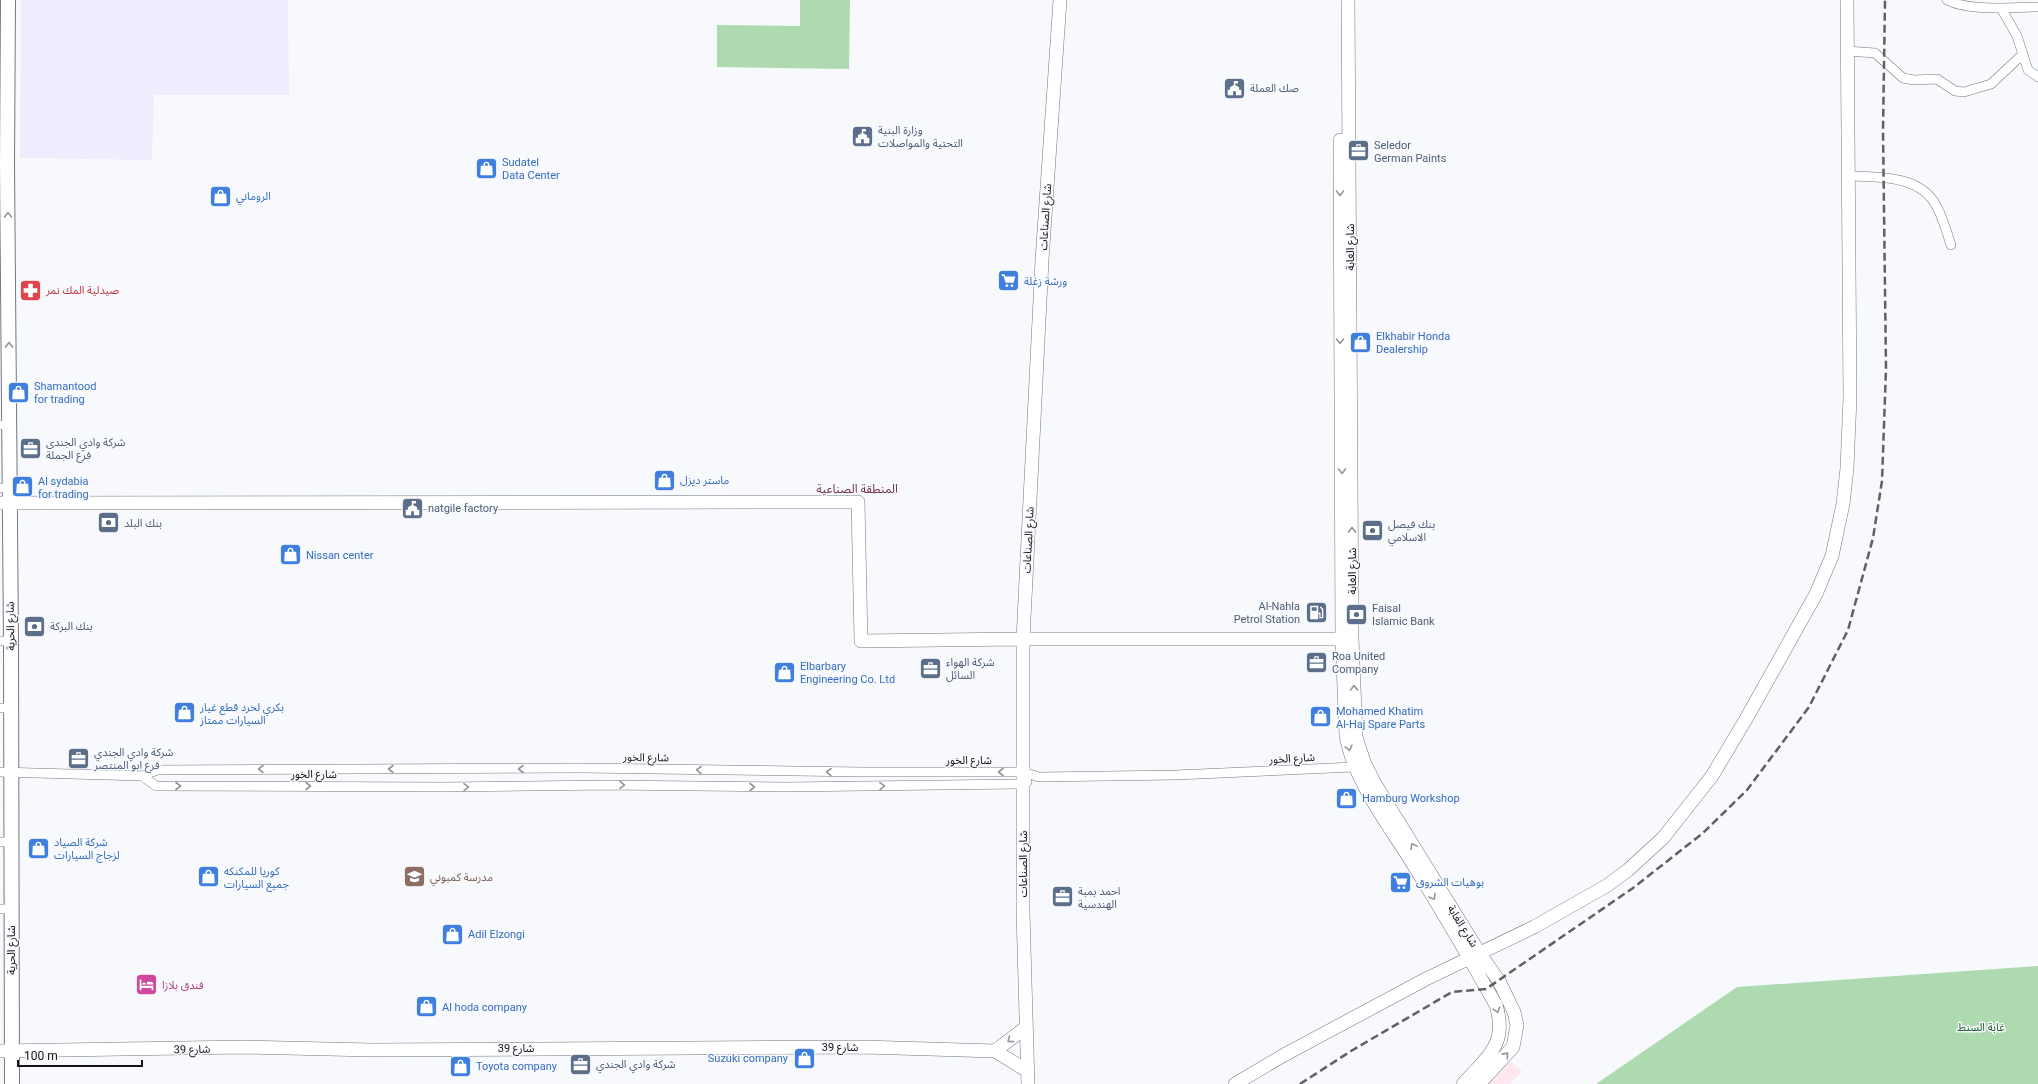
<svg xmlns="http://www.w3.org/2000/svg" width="2038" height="1084" font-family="Roboto,'Noto Sans Arabic',sans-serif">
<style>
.commercial{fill:#fde8ef}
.industrial{fill:#efecfe}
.green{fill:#addaaf}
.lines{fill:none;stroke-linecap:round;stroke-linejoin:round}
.street-casing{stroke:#737782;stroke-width:10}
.secondary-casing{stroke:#737782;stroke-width:14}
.primary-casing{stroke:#737782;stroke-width:16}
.street{stroke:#fff;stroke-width:9}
.secondary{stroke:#fff;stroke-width:13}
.primary{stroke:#fff;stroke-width:14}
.rail{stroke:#5f6064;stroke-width:2.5;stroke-dasharray:8 4;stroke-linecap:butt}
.oneway{stroke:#949597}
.labels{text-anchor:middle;stroke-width:3;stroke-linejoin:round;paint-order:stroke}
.service-label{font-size:11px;fill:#4e5e75;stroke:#f7f9fd;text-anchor:start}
.shop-label{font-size:11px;fill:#366cbe;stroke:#f7f9fd;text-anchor:start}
.street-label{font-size:11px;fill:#121317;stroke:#f7f9fd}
.health-label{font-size:11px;fill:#be3a42;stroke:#f7f9fd;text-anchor:start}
.education-label{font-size:11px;fill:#785e54;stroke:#f7f9fd;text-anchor:start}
.hotel-label{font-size:11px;fill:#b23c85;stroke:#f7f9fd;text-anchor:start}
.park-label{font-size:11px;fill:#1e5d26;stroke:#f7f9fd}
.neighbourhood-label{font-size:12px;fill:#703051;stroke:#f7f9fd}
</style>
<rect width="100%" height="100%" fill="#f7f9fd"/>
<!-- commercial -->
<path class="commercial" d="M1507,1059L1522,1071L1510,1084H1482Z"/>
<!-- industrial -->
<path class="industrial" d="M21,0H288L289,95H154L152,160L20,158Z"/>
<!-- green -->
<path class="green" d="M800,0H850L849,69L717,67V25L800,26Z
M2038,966V1084H1596L1737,987Z"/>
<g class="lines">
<defs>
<path id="street" d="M1947,0C1971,12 2011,7 2038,7
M2001,8L2017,36L2028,70L2038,77
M1847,51L1875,53L1903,78L1914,80L1937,79L1955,91L1964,92L1991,84L2023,54
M1849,176C1879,177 1921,175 1937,207C1943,219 1947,232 1951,245
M0,425H1
M0,488H1
M0,641H3
M0,708H3
M0,772L142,776L157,770L583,768L862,772H1023L1039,777L1176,775L1354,767
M142,776L156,786L444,787L608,785L786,787L1022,784L1027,782
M0,842H4
M0,909H4"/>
<path id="secondary" d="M1348,0L1352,638L1356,737L1364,762L1375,784L1480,954L1499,981L1514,1012L1517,1025L1513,1047L1479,1084
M1340,140L1342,639L1346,735C1354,783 1391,827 1416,869C1444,914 1470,959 1496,1005C1508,1045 1487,1057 1463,1084
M1,503L858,502L861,641L1023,639H1342
M0,1051L244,1047L371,1050L864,1047L995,1051L1026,1070
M995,1051L1025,1028
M1028,1084L1023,913V639L1042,260L1060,0
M1235,1084L1284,1055L1426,979L1534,927L1608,885L1628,870L1663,838L1712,776L1746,719L1816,594L1832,556L1843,504L1847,468L1850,398L1847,0"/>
<path id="primary" d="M8,0L7,165L11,642L12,1084"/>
</defs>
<!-- street casing -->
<use href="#street" class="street-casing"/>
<!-- secondary casing -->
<use href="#secondary" class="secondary-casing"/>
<!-- primary casing -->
<use href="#primary" class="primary-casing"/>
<!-- street -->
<use href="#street" class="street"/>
<!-- secondary -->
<use href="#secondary" class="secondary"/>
<!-- primary -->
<use href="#primary" class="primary"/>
<!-- rail -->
<path class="rail" d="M1300,1084L1351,1051L1452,992L1486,989L1633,888L1703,833L1747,790L1809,707L1848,630L1873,538L1882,481L1886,369L1883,130L1885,0"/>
</g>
<!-- one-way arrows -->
<defs><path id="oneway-chevron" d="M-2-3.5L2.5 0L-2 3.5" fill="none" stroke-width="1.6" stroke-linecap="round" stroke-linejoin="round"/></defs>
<g class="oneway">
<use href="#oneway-chevron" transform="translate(1340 193) rotate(90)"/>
<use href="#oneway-chevron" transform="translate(8 215) rotate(-91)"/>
<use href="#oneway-chevron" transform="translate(1340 341) rotate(90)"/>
<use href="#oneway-chevron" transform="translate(9 345) rotate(-90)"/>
<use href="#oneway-chevron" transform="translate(1342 471) rotate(89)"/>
<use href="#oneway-chevron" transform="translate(1352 530) rotate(-90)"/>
<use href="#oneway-chevron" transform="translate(1354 688) rotate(-92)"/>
<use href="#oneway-chevron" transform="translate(1349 748) rotate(77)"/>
<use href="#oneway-chevron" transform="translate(261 769) rotate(180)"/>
<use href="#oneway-chevron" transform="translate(391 769) rotate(180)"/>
<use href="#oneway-chevron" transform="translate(521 769) rotate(-180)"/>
<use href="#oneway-chevron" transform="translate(699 770) rotate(-179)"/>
<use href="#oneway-chevron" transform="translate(829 772) rotate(-179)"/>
<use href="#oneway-chevron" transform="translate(1001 772) rotate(180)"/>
<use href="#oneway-chevron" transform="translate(622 785) rotate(1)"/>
<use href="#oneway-chevron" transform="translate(178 786)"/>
<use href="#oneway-chevron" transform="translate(308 786)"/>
<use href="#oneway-chevron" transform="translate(882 786) rotate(-1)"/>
<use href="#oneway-chevron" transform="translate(466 787) rotate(-1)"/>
<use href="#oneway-chevron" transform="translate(752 787)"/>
<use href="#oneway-chevron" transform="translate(1413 846) rotate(-121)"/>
<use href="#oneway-chevron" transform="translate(1433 897) rotate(60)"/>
<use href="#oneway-chevron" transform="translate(1497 1010) rotate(72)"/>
<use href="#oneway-chevron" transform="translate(1010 1040) rotate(143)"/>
<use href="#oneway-chevron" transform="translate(1506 1055) rotate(-48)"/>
</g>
<!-- icons -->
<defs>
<symbol id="civic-square" viewBox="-11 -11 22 22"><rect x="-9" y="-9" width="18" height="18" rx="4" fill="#5c6f8a" stroke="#f7f9fd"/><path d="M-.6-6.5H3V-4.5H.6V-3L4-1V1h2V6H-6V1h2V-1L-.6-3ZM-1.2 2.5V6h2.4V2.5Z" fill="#fff"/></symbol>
<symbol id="office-square" viewBox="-11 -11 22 22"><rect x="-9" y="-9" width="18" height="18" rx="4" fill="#5c6f8a" stroke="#f7f9fd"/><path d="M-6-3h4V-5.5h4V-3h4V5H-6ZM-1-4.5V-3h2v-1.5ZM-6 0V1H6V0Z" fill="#fff"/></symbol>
<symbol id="shop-square" viewBox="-11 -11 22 22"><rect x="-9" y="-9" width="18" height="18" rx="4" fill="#3f7fe0" stroke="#f7f9fd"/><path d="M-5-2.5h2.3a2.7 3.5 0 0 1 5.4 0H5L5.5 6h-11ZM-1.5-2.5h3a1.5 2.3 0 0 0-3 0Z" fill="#fff"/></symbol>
<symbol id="supermarket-square" viewBox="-11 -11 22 22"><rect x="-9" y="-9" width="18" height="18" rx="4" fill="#3f7fe0" stroke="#f7f9fd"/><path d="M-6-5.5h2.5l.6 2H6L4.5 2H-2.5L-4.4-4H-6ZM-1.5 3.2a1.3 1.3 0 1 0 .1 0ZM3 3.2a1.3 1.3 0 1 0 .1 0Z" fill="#fff"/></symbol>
<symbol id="pharmacy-square" viewBox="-11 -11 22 22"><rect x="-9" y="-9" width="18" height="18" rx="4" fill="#e0444e" stroke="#f7f9fd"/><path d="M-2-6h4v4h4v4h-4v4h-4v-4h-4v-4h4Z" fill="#fff"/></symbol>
<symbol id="bank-square" viewBox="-11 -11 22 22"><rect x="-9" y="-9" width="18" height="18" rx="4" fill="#5c6f8a" stroke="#f7f9fd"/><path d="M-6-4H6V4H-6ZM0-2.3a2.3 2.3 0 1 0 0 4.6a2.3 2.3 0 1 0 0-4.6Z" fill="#fff"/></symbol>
<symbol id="fuel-square" viewBox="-11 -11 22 22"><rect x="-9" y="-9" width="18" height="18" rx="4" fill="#5c6f8a" stroke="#f7f9fd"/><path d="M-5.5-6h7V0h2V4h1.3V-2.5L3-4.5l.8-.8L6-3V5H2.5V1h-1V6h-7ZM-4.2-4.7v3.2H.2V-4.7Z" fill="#fff"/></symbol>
<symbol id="school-square" viewBox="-11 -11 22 22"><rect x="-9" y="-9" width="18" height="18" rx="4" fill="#8d6e63" stroke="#f7f9fd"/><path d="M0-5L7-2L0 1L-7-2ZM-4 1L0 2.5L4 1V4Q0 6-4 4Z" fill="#fff"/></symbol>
<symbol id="hotel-square" viewBox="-11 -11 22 22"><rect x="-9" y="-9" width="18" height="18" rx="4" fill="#d1479c" stroke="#f7f9fd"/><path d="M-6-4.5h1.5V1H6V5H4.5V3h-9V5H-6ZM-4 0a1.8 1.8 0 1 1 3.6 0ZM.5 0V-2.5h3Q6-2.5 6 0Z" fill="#fff"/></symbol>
</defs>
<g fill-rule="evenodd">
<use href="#civic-square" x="1222" y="76" width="25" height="25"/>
<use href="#civic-square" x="850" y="124" width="25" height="25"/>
<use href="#office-square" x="1346" y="138" width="25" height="25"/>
<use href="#shop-square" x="474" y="156" width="25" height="25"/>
<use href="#shop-square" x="208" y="184" width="25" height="25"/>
<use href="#supermarket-square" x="996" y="268" width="25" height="25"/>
<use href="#pharmacy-square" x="18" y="278" width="25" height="25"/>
<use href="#shop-square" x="1348" y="330" width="25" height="25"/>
<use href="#shop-square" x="6" y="380" width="25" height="25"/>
<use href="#office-square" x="18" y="436" width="25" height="25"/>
<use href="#shop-square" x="652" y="468" width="25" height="25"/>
<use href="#shop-square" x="10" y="474" width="25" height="25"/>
<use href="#civic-square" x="400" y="496" width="25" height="25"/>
<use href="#bank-square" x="96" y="510" width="25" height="25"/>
<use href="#bank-square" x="1360" y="518" width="25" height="25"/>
<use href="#shop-square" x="278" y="542" width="25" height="25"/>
<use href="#fuel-square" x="1304" y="600" width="25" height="25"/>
<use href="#bank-square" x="1344" y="602" width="25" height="25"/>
<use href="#bank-square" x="22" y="614" width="25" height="25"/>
<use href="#office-square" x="1304" y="650" width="25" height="25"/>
<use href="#office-square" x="918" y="656" width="25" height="25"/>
<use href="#shop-square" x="772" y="660" width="25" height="25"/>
<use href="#shop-square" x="172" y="700" width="25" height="25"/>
<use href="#shop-square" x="1308" y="704" width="25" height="25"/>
<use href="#office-square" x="66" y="746" width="25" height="25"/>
<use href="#shop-square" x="1334" y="786" width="25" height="25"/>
<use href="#shop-square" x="26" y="836" width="25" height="25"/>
<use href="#shop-square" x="196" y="864" width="25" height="25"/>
<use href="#school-square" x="402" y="864" width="25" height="25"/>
<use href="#supermarket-square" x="1388" y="870" width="25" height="25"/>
<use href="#office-square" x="1050" y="884" width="25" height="25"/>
<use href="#shop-square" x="440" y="922" width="25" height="25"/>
<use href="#hotel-square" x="134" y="972" width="25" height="25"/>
<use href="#shop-square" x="414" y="994" width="25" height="25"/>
<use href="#shop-square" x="792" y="1046" width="25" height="25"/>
<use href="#office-square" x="568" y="1052" width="25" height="25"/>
<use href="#shop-square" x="448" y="1054" width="25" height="25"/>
</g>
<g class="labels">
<!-- service labels -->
<g class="service-label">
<text x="1250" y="92">صك العملة</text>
<text x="878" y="134">وزارة البنية<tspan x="878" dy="13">التحتية والمواصلات</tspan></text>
<text x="1374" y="149">Seledor<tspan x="1374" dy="13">German Paints</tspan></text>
<text x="46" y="446">شركة وادي الجندي<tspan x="46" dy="13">فرع الجملة</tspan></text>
<text x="428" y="512">natgile factory</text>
<text x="124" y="527">بنك البلد</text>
<text x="1388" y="528">بنك فيصل<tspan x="1388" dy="13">الاسلامي</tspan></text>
<text x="1300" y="610" text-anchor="end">Al-Nahla<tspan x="1300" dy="13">Petrol Station</tspan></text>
<text x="1372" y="612">Faisal<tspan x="1372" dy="13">Islamic Bank</tspan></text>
<text x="50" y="630">بنك البركة</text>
<text x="1332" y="660">Roa United<tspan x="1332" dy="13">Company</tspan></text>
<text x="946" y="666">شركة الهواء<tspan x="946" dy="13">السائل</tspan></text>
<text x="94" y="756">شركة وادي الجندي<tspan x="94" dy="13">فرع ابو المنتصر</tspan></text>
<text x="1078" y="895">احمد بمبة<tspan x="1078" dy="13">الهندسية</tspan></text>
<text x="596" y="1068">شركة وادي الجندي</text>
</g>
<!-- shop labels -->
<g class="shop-label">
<text x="502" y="166">Sudatel<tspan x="502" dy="13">Data Center</tspan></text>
<text x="236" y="200">الروماني</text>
<text x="1024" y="285">ورشة زغلة</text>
<text x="1376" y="340">Elkhabir Honda<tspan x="1376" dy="13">Dealership</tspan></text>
<text x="34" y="390">Shamantood<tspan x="34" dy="13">for trading</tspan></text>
<text x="680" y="484">ماستر ديزل</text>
<text x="38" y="485">Al sydabia<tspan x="38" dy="13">for trading</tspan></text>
<text x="306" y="559">Nissan center</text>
<text x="800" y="670">Elbarbary<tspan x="800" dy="13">Engineering Co. Ltd</tspan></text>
<text x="200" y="711">بكري لخرد قطع غيار<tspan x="200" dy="13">السيارات ممتاز</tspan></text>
<text x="1336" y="715">Mohamed Khatim<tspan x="1336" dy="13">Al-Haj Spare Parts</tspan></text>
<text x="1362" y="802">Hamburg Workshop</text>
<text x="54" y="846">شركة الصياد<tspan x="54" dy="13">لزجاج السيارات</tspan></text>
<text x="224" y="875">كوريا للمكنكه<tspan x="224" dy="13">جميع السيارات</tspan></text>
<text x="1416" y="886">بوهيات الشروق</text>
<text x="468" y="938">Adil Elzongi</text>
<text x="442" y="1011">Al hoda company</text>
<text x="788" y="1062" text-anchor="end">Suzuki company</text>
<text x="476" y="1070">Toyota company</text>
</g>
<!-- street labels -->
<g class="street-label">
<text transform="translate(1045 217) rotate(-86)" y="4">شارع الصناعات</text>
<text transform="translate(1350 247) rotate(-90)" y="4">شارع الغابة</text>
<text transform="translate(1028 540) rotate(-87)" y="4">شارع الصناعات</text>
<text transform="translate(1352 571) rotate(-90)" y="4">شارع الغابة</text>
<text transform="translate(10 626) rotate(-91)" y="4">شارع الحرية</text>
<text transform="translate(646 757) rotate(1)" y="4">شارع الخور</text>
<text transform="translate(1292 758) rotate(-3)" y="4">شارع الخور</text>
<text x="969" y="764">شارع الخور</text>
<text x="314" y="778">شارع الخور</text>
<text transform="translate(1023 864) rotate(-90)" y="4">شارع الصناعات</text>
<text transform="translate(1463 926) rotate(58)" y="4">شارع الغابة</text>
<text transform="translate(11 950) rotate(-90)" y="4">شارع الحرية</text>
<text x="840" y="1051">شارع 39</text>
<text x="516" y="1052">شارع 39</text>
<text transform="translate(192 1049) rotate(-1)" y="4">شارع 39</text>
</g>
<!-- health labels -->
<g class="health-label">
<text x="46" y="294">صيدلية المك نمر</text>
</g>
<!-- education labels -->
<g class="education-label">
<text x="430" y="881">مدرسة كمبوني</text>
</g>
<!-- hotel labels -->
<g class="hotel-label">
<text x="162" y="989">فندق بلازا</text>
</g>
<!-- park labels -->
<g class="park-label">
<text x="1981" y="1031">غابة السنط</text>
</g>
<!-- neighbourhood labels -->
<g class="neighbourhood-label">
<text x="857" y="493">المنطقة الصناعية</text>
</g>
</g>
<!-- scale -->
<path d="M18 1060v6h124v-6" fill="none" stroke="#121317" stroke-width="2"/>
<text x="24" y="1060" font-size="12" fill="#121317" stroke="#f7f9fd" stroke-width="3" paint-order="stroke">100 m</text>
</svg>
